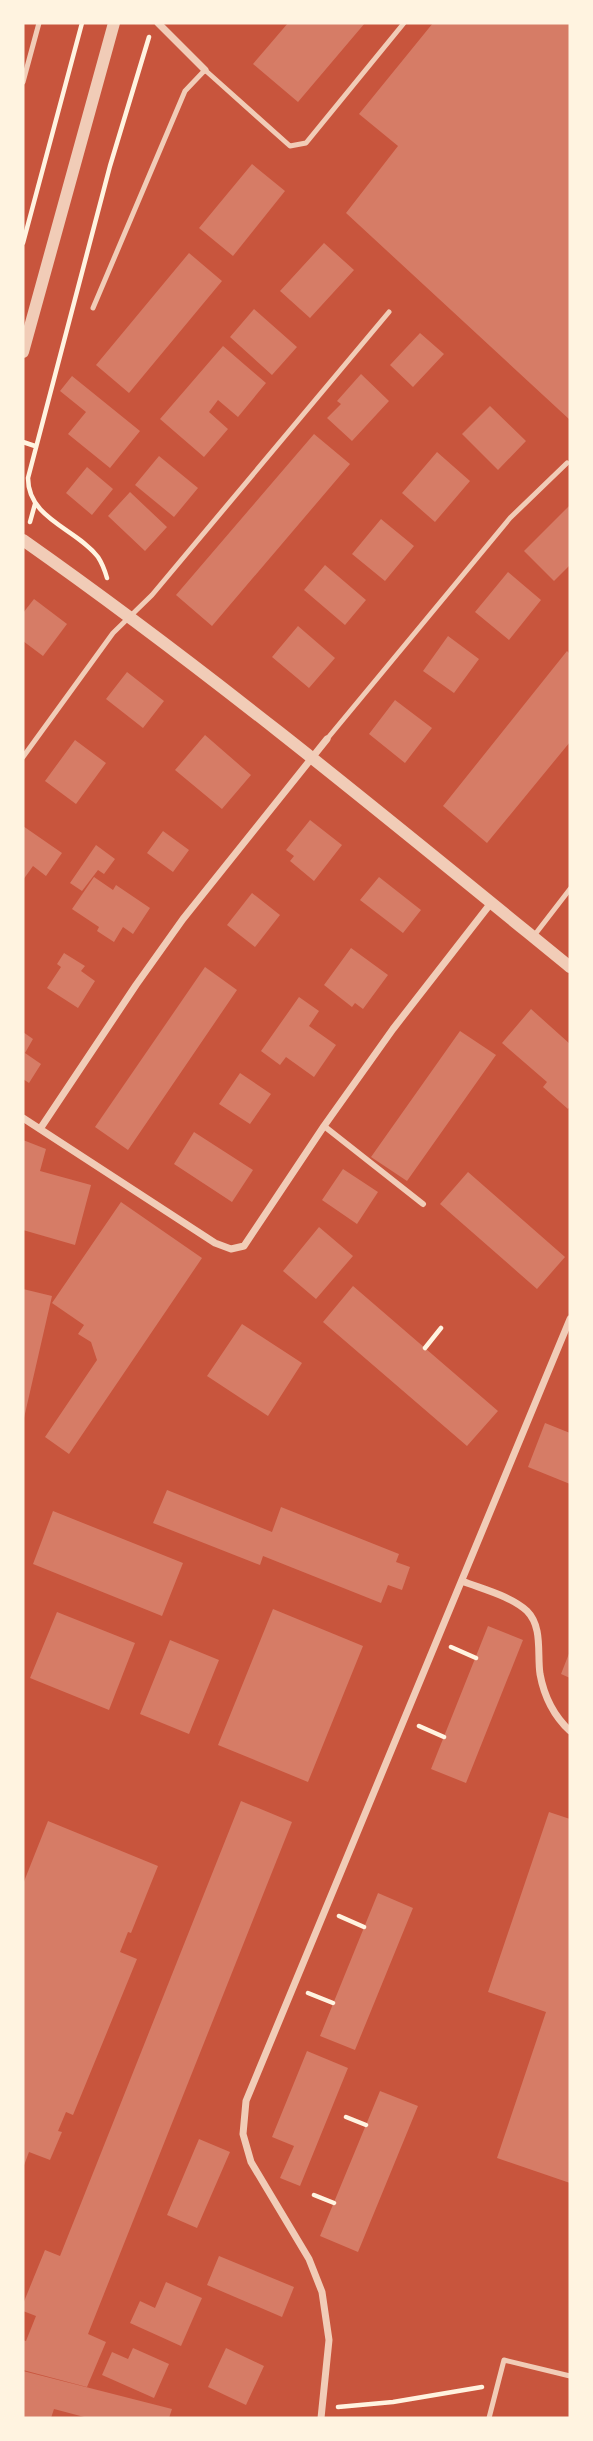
<svg xmlns="http://www.w3.org/2000/svg" width="593" height="2441" font-family="'DM Sans',sans-serif">
<style>
.building{fill:#d67c66}
.lines{fill:none;stroke-linecap:round;stroke-linejoin:round}
.path{stroke:#fff3e0;stroke-width:4.5}
.service{stroke:#f1ccb7;stroke-width:5}
.pedestrian{stroke:#f1ccb7;stroke-width:6}
.minor{stroke:#f1ccb7;stroke-width:7}
.tertiary{stroke:#f1ccb7;stroke-width:12}
</style>
<rect width="100%" height="100%" fill="#c8553d"/>
<!-- building -->
<path class="building" d="M288,23H365L298,102L253,64Z
M433,23H570V420L346,213L398,146L359,114Z
M252,164L285,191L233,256L199,228Z
M324,243L354,270L310,318L280,291Z
M189,253L222,281L129,393L96,365Z
M254,309L297,347L272,375L230,337Z
M420,333L444,354L413,387L390,365Z
M223,346L266,383L238,417L218,400L209,412L228,429L204,457L160,419Z
M361,374L389,401L352,441L327,418L341,404L337,401Z
M72,376L140,431L110,468L68,434L86,412L60,391Z
M490,406L526,441L498,470L462,434Z
M314,434L350,464L212,626L176,595Z
M437,452L470,481L435,522L402,493Z
M159,456L198,488L174,517L135,485Z
M87,467L113,489L92,515L66,493Z
M130,492L167,527L145,551L108,516Z
M570,505V565L554,581L524,551Z
M381,519L414,546L385,581L352,554Z
M325,565L366,600L345,625L304,590Z
M508,572L541,600L509,640L475,612Z
M34,599L67,624L43,656L23,641V613Z
M298,626L335,658L309,688L272,657Z
M448,636L479,659L454,693L423,671Z
M567,651L570,654V742L487,843L443,806Z
M127,672L164,701L143,728L106,699Z
M395,700L432,728L405,763L369,734Z
M205,735L251,775L222,809L175,770Z
M75,740L106,763L76,804L45,781Z
M310,820L342,845L314,881L290,861L294,856L286,850Z
M23,826L62,853L46,876L33,866L23,880Z
M163,831L189,850L173,872L147,853Z
M96,845L115,859L104,874L98,870L82,891L70,883Z
M94,877L113,890L116,885L150,908L133,934L123,927L114,942L97,931L99,927L72,909Z
M379,877L421,910L403,933L360,900Z
M252,893L280,915L255,947L227,925Z
M351,948L388,975L363,1009L355,1003L352,1007L324,985Z
M64,953L85,966L81,971L95,981L78,1008L47,988L61,967L57,964Z
M205,967L237,990L128,1150L95,1127Z
M299,997L319,1011L309,1026L336,1045L314,1077L286,1057L280,1065L261,1051Z
M531,1009L570,1044V1106L568,1109L543,1087L547,1082L502,1043Z
M460,1031L496,1055L407,1181L371,1157Z
M23,1032L33,1039L25,1053L41,1064L29,1083L23,1079Z
M240,1073L271,1094L250,1124L219,1104Z
M194,1132L253,1170L232,1202L174,1164Z
M23,1140L46,1149L40,1171L91,1185L75,1245L23,1230Z
M343,1169L378,1192L357,1224L322,1200Z
M468,1172L565,1257L537,1289L440,1204Z
M121,1202L202,1258L69,1454L45,1437L97,1360L91,1342L78,1334L84,1325L52,1303Z
M319,1227L353,1256L316,1299L283,1271Z
M353,1286L498,1411L467,1446L323,1322Z
M23,1289L52,1296L24,1418H23Z
M242,1324L302,1363L268,1416L207,1376Z
M545,1423L570,1433V1484L528,1467Z
M167,1490L272,1532L281,1507L399,1554L396,1562L410,1567L402,1590L388,1585L381,1603L263,1556L260,1565L153,1523Z
M53,1511L183,1563L162,1616L33,1564Z
M273,1609L363,1646L308,1782L218,1745Z
M57,1612L135,1643L109,1710L30,1678Z
M488,1626L523,1640L466,1783L431,1769Z
M170,1640L219,1660L189,1734L140,1714Z
M570,1651V1678L561,1674Z
M241,1801L292,1822L88,2334L106,2342L87,2387L23,2370V2340L26,2341L36,2316L23,2311V2304L45,2250L60,2256Z
M549,1812L570,1819V2183L497,2158L546,2012L488,1992Z
M48,1821L158,1866L131,1933L128,1932L120,1952L137,1959L73,2115L66,2112L58,2131L62,2132L50,2160L29,2152L23,2168V1884Z
M378,1893L413,1908L355,2050L320,2036Z
M307,2051L348,2068L300,2186L280,2178L294,2146L272,2137Z
M380,2091L418,2106L358,2252L320,2236Z
M199,2139L230,2152L197,2228L167,2215Z
M219,2256L294,2287L282,2317L207,2285Z
M166,2282L202,2298L181,2346L130,2323L140,2301L155,2308Z
M133,2348L169,2364L154,2398L102,2375L112,2352L128,2359Z
M226,2348L264,2366L246,2405L208,2387Z
M23,2371L172,2409L169,2418H88L54,2409L51,2418H23Z"/>
<g class="lines">
<!-- path -->
<path class="path" d="M23,243L82,23
M23,442L35,446
M30,522L35,504
M107,578C105,571 102,563 98,557C77,529 28,519 28,478L110,166L149,37
M425,1348L441,1328
M451,1647L476,1658
M419,1726L444,1737
M339,1916L364,1927
M308,1993L333,2003
M346,2117L366,2125
M314,2195L334,2203
M338,2407L393,2402L482,2387"/>
<!-- service -->
<path class="service" d="M23,82L39,23
M93,308L185,91L205,70L290,146L306,143L404,23
M327,739L510,518L567,463
M23,757L113,633L152,595L389,312
M533,937L570,889
M489,2418L504,2360L570,2376"/>
<!-- pedestrian -->
<path class="pedestrian" d="M324,1126L423,1204"/>
<!-- minor -->
<path class="minor" d="M158,23L205,70
M23,1118L215,1243L231,1249L244,1246L324,1126L393,1029L491,903
M40,1129L136,985L183,919L327,739
M462,1581C482,1589 511,1596 527,1611C543,1627 537,1654 540,1674C544,1696 554,1716 570,1731
M321,2418L329,2340L322,2292L309,2259L251,2162L243,2134L246,2101L570,1319"/>
<!-- tertiary -->
<path class="tertiary" d="M23,352L114,23
M23,540C212,673 391,821 570,967"/>
</g>
<!-- border -->
<rect width="593" height="2441" fill="none" stroke="#fff3e0" stroke-width="49"/>
</svg>
